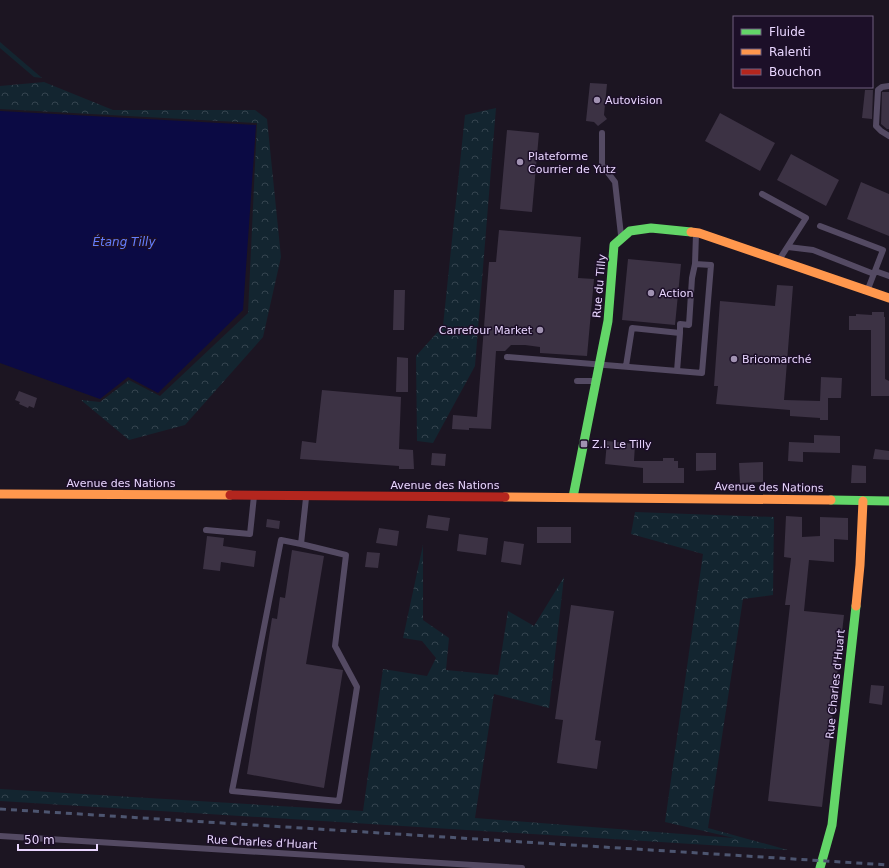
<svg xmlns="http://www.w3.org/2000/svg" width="889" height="868" font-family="'DejaVu Sans',sans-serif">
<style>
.forest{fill:url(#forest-crowns)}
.water{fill:#0b0a44}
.building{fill:#3c3244}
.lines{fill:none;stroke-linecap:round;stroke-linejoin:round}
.lane{stroke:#544a63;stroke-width:6}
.fast{stroke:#63d668;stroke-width:9}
.slow{stroke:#ff974d;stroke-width:9}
.jam{stroke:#b3261e;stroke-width:9}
.rail{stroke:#4d5570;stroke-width:3;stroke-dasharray:6 5;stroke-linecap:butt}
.poi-dot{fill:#a192b2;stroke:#1c0f28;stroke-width:1.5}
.labels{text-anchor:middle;stroke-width:3;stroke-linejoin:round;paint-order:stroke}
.poi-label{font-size:11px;fill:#e9d6ff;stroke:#1c0f28;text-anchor:start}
.street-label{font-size:11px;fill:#e9d6ff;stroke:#1c0f28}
.water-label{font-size:12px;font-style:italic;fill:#647fff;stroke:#1c0f28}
</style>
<defs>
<pattern id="forest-crowns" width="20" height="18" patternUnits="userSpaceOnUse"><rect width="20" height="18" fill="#132530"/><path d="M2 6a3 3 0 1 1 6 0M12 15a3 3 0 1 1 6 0" fill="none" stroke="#35444f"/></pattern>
</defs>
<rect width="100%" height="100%" fill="#1c1522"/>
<!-- forest -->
<path class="forest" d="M0,42L42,78L34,77L0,48Z
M44,82L113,110H255L267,119L281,257L263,337L185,425L129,440L81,400L100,402L129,380L160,396L248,313L257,123L0,109V86Z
M496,108L475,366L433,443L417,441L416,356L443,326L465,115Z
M635,512L774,517L773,595L743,599L708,828L788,850L0,801V789L363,811L383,669L427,676L436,658L422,641L403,638L423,545V620L449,638L446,670L498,675L508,611L534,626L564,577L549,708L494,694L475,818L734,838L665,822L703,554L631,534Z"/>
<!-- water -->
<path class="water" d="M0,111L256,125L243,310L158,393L128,377L100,399L0,363Z"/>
<!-- building -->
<path class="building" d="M590,83L607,84L604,115L607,119L598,126L594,122L586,121Z
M865,90H873L872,119L862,118Z
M882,92H889V129H887L881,124Z
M720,113L775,143L760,171L705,141Z
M507,130L539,133L532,212L500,209Z
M791,154L839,180L826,206L777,180Z
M861,182L889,194V236L847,219Z
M499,230L581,237L578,278L594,279L587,356L540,353V347L525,345H511L505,351H496L491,429L469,428V430L452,429L453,415L477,417L489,262H496Z
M628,259L681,264L675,325L622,320Z
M777,285L793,286L784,400L820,401L821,377L842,378L841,398H828V420H820V418L790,416V410L716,404L718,386H714L720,301L775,306Z
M394,290H405L404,330H393Z
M872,312H884V317H885V379L889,381V396H871V330H849V316H856V314L872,315Z
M397,357L408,358V392H396Z
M322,390L401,397L399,449L413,450L414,469H399V466L300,459L302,441L316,443Z
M19,391L37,398L34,408L29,406L28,408L19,404L20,402L15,400Z
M814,435L840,436V453L803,452V462L788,461L789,442L814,443Z
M607,441L635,444L634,461H663V458H674V461H678V468H684V483H643V468L605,464Z
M875,449L889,451V460L873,459Z
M432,453L446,454L445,466L431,465Z
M696,453H716V470L696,471Z
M763,462V482L740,483L739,463Z
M852,465L866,466V483H851Z
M428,515L450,518L448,531L426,528Z
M786,516L802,517V537L820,536V517L848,518V540L834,539V562L809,560L804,611L844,615L822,807L768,801L790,605H785L791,558L784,557Z
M267,519L280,521L279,529L266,527Z
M537,527H571V543H537Z
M379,528L399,531L397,546L376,543Z
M459,534L488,538L486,555L457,551Z
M207,536L224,538L223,546L256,551L254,567L221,562L220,571L203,569Z
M504,541L524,544L521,565L501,562Z
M292,550L324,556L306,664L343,670L324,788L247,774L272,618L277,619L280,597L285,598Z
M367,552L380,553L378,568L365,567Z
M571,605L614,611L595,740L601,741L597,769L557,763L563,720L555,719Z
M871,685L884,686L882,705L869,703Z"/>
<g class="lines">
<!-- lane -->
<path class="lane" d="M889,86L882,87L878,90L876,126L881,131L889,136
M602,133V165L615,182L621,235
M762,194L806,218L779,260
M820,226L883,250L868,289
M788,247L813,250L874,274
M875,271L889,276
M507,357L702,373L711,265L695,264L696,234
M626,366L632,328L680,333V324L689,325L692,278L695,264
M677,371L680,333
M577,381H594
M206,530L250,534L254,496
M301,544L346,555L335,646L357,687L339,801L232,791L281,540L301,544L306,498
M0,836L522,868"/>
<!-- fast -->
<path class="fast" d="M573,497L608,321L614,245L630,231L651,228L691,232
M831,500L889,501
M820,868L832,825L856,606"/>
<!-- slow -->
<path class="slow" d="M691,232L699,233L889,298
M0,494L230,495
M505,497L831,500
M856,606L860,565L863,501"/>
<!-- jam -->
<path class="jam" d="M230,495L505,497"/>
<!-- rail -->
<path class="rail" d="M0,809L889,865"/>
</g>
<!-- markers -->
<g class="poi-dot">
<circle cx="597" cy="100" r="4"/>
<circle cx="520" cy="162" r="4"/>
<circle cx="651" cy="293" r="4"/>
<circle cx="540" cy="330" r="4"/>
<circle cx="734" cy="359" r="4"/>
<rect x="580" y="440" width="8" height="8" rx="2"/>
</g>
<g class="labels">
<!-- poi labels -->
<g class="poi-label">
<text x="605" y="104">Autovision</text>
<text x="528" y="160">Plateforme<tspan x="528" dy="13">Courrier de Yutz</tspan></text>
<text x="659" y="297">Action</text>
<text x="532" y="334" text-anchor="end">Carrefour Market</text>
<text x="742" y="363">Bricomarché</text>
<text x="592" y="448">Z.I. Le Tilly</text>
</g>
<!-- street labels -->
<g class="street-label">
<text transform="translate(599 286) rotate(-85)" y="4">Rue du Tilly</text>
<text x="121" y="487">Avenue des Nations</text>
<text x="445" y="489">Avenue des Nations</text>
<text transform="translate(769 487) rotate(1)" y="4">Avenue des Nations</text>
<text transform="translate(835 684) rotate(-84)" y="4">Rue Charles d'Huart</text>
<text transform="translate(262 842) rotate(3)" y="4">Rue Charles d’Huart</text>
</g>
<!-- water labels -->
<g class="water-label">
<text x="124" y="246">Étang Tilly</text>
</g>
</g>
<!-- legend -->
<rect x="733" y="16" width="140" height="72" fill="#1c0f28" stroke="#6e5f7e"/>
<rect x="741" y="29" width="20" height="6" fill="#63d668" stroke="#6e5f7e"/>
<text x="769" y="36" font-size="12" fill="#e9d6ff">Fluide</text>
<rect x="741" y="49" width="20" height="6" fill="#ff974d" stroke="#6e5f7e"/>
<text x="769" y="56" font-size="12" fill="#e9d6ff">Ralenti</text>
<rect x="741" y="69" width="20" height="6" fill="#b3261e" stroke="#6e5f7e"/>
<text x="769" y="76" font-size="12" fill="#e9d6ff">Bouchon</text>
<!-- scale -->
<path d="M18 844v6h79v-6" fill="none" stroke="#e9d6ff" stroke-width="2"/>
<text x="24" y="844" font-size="12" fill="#e9d6ff" stroke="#1c0f28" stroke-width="3" paint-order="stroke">50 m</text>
</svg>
